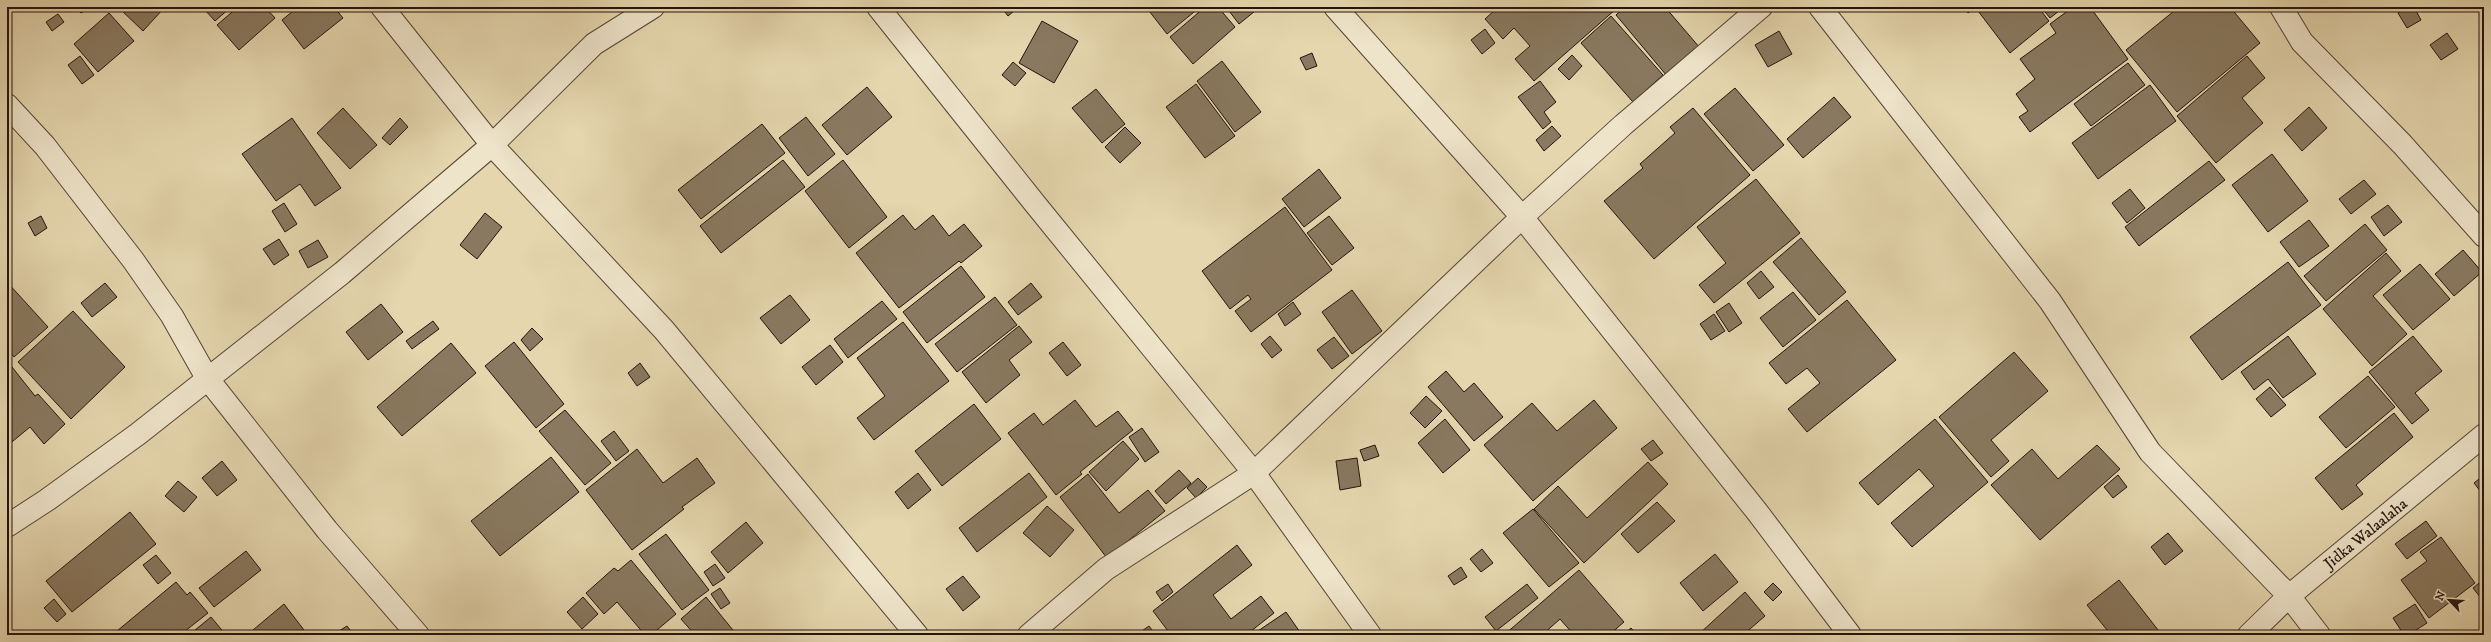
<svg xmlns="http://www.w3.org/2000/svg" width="2491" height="642" font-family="'IM FELL DW Pica',serif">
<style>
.building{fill:#897960;stroke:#25140c}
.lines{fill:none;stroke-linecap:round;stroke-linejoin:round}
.minor-casing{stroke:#554434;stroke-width:24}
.minor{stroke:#eee4ca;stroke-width:22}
.labels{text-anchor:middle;stroke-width:3;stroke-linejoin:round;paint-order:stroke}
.street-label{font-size:16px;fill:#25140c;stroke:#eee4ca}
</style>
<rect width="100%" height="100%" fill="#e5d6ae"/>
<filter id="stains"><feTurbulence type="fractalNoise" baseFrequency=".005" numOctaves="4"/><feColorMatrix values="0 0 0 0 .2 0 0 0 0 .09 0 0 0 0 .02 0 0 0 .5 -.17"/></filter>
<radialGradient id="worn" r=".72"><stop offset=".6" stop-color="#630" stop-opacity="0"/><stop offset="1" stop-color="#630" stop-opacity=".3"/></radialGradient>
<!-- building -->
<path class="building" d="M76,7H90L81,13Z
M118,7H165L143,31Z
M199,7H231L215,21L204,9L203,11Z
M238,7H265L275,18L239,50L217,25Z
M298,7H334L343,18L304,49L282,20Z
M1001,7H1019L1008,16Z
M1146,7H1198L1199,8L1167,34Z
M1205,7H1218L1235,27L1193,64L1170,37Z
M1226,7H1260L1239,24Z
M1498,7H1614L1616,9L1534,81L1515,59L1530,46L1514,28L1503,39L1485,19Z
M1625,7H1665L1700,48L1667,76L1616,15Z
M1964,7H2038L2049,21L2010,53L1975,7L1968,13Z
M2041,7H2064L2050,18Z
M2073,7H2090L2128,59L2030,132L2019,117L2028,111L2016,94L2035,79L2020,59L2056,33L2050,24Z
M2179,7H2230L2260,43L2177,112L2126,50Z
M2409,7H2414L2421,20L2407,28L2398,13Z
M109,13L134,41L98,72L74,44Z
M58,14L64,22L52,31L46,22Z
M1611,16L1663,75L1633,102L1581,43Z
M2484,18V28L2479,22Z
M1042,21L1078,41L1054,83L1019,63Z
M1485,29L1495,43L1482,54L1471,40Z
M1779,31L1792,54L1768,67L1755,45Z
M2447,33L2458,49L2441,60L2430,45Z
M1312,53L1317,66L1306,70L1300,58Z
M1572,55L1582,66L1569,80L1558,69Z
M80,56L94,75L82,84L68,65Z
M2247,56L2265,78L2242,98L2263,123L2216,163L2177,116Z
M1222,61L1261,112L1235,132L1197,81Z
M1013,62L1026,73L1015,86L1002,75Z
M2128,63L2145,85L2091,126L2074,104Z
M1540,81L1556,102L1544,112L1551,122L1543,129L1518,97Z
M1196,84L1235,136L1205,158L1166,107Z
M2150,85L2176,121L2098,179L2072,143Z
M867,87L892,117L847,155L822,125Z
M1735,88L1784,145L1753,171L1704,114Z
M1096,89L1125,124L1102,143L1072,108Z
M1834,97L1851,117L1803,158L1787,139Z
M2309,107L2327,128L2302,151L2284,130Z
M343,108L377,145L350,169L317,133Z
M1693,108L1750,175L1654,259L1604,201L1643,168L1640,164L1675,133L1670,127Z
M806,117L835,154L808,176L779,138Z
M292,118L341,188L315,206L300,184L276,201L242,154Z
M400,118L408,127L390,145L382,138Z
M762,124L785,153L701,219L678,190Z
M1552,126L1561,136L1544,151L1536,140Z
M1125,127L1141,143L1120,163L1105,147Z
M2272,154L2308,201L2268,232L2232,185Z
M783,160L805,187L721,253L700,226Z
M843,160L887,217L849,248L805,191Z
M2209,161L2225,180L2139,246L2125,227Z
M1319,169L1341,198L1304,227L1282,199Z
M1756,179L1800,233L1714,303L1699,285L1726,263L1697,227Z
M2364,180L2376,194L2351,214L2339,199Z
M2130,189L2145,208L2127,223L2112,203Z
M284,203L297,224L285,232L272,211Z
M2388,205L2402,222L2384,236L2371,217Z
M1285,207L1332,270L1251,332L1235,311L1251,299L1248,295L1230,309L1202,271Z
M485,213L502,227L477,259L460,245Z
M903,215L915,230L933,215L949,236L964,224L982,246L961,263L959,261L899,308L856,253Z
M41,216L47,228L35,236L28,223Z
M1329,216L1354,248L1332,265L1307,233Z
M2309,220L2329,246L2299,267L2280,242Z
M2365,224L2387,250L2326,301L2304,276Z
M1801,238L1846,292L1819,315L1773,262Z
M279,239L289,255L274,265L263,249Z
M318,240L328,257L308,268L299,251Z
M2463,250L2482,272L2454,296L2435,274Z
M2386,253L2401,271L2373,296L2407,334L2372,366L2323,309Z
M2288,262L2321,305L2222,380L2190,337Z
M2420,264L2450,299L2413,330L2383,295Z
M961,266L985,297L927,343L903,312Z
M1761,271L1774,287L1759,299L1747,283Z
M7,282L48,327L14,357L7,349Z
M105,283L117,297L92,317L81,303Z
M1031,283L1042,297L1018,315L1008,302Z
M1352,290L1382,331L1352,354L1322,312Z
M1793,292L1816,320L1783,347L1760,318Z
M790,295L810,320L781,344L760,318Z
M995,297L1017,325L957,372L935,344Z
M1847,300L1896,360L1807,432L1788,409L1820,383L1807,368L1786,384L1769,363Z
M882,301L897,319L848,358L834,339Z
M1293,302L1301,314L1285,326L1278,314Z
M1729,303L1742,323L1729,332L1716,312Z
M381,304L403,332L368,360L346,332Z
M73,311L125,367L71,419L18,362Z
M1714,314L1725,331L1711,340L1700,324Z
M433,321L439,329L412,349L406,341Z
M903,322L949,381L874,440L857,418L885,396L857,358Z
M1019,326L1032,342L1009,360L1020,375L986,403L962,372Z
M532,328L543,339L530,351L521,340Z
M1270,336L1282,350L1272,358L1261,344Z
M2288,336L2316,374L2283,398L2268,379L2254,390L2241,372Z
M2413,336L2442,371L2415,393L2429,410L2412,424L2369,372Z
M1334,337L1349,356L1332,369L1317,350Z
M514,342L564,404L536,428L485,366Z
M1063,342L1081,365L1067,376L1049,353Z
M451,343L476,373L402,436L377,407Z
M830,345L843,362L816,385L802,367Z
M2014,352L2048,391L1991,440L2009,461L1991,477L1939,417Z
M640,363L650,377L637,386L628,373Z
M12,367L35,396L38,394L65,424L44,444L30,427L7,446V372Z
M1446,371L1464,392L1474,383L1503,417L1474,441L1428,387Z
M2368,376L2395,407L2346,448L2319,417Z
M2270,387L2286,405L2271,417L2256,399Z
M1426,396L1442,411L1425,428L1410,413Z
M1075,400L1096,427L1118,411L1133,430L1080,472L1082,474L1056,495L1008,433L1034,413L1043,425Z
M1594,400L1617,428L1533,501L1484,445L1532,403L1557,431Z
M974,404L1001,439L942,486L915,451Z
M565,410L611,463L585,485L539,431Z
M2394,413L2413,437L2356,485L2363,494L2342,510L2315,478Z
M1445,419L1470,450L1443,473L1418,443Z
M1935,419L1988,482L1912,547L1891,523L1934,486L1919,469L1878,505L1859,483Z
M1142,428L1159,452L1145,462L1129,437Z
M614,431L629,451L616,461L601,441Z
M1653,440L1663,453L1651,461L1641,449Z
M1123,441L1139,459L1106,491L1089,472Z
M1375,445L1379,456L1364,461L1360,450Z
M2097,445L2120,469L2040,540L1991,485L2032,449L2058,479Z
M637,449L663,483L697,458L715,483L682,507L684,509L632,550L586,490Z
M551,457L579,492L500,556L471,521Z
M1357,458L1361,486L1340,490L1336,461Z
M222,461L237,480L217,496L202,478Z
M1648,462L1668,484L1584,563L1534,509L1558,486L1587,518Z
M1179,470L1191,483L1166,504L1155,491Z
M918,473L931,490L908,509L895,492Z
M1029,473L1047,497L977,552L959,528Z
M1088,474L1119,513L1148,490L1165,511L1107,558L1060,497Z
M2118,475L2127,487L2113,498L2104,487Z
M2484,475V496L2474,483Z
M1198,478L1207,487L1196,498L1187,488Z
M178,481L197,497L184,512L165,496Z
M1657,502L1675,521L1638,553L1621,534Z
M1047,506L1074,530L1050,557L1023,533Z
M1533,509L1579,563L1549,587L1503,533Z
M130,512L156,544L72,612L46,581Z
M2426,521L2437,536L2407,559L2395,544Z
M746,522L763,543L728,573L711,552Z
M2168,533L2183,551L2165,565L2151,547Z
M666,534L709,590L682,610L639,554Z
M2441,537L2475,583L2429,618L2401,580L2427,561L2420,552Z
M1237,545L1252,565L1213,595L1231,619L1261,596L1274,613L1246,635H1171L1153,611Z
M1482,549L1493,563L1481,572L1470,559Z
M246,551L261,570L214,607L199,588Z
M1715,554L1738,582L1703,611L1680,583Z
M156,555L171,573L158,584L143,565Z
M631,560L676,614L651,635H645L617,602L604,614L586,593L614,568L618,571Z
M715,564L725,578L713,586L704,572Z
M1461,567L1467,577L1454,585L1448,576Z
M1579,570L1624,622L1609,635H1574L1560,619L1542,635H1504Z
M963,576L980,597L963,611L946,589Z
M2484,579V602L2473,588Z
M2119,580L2162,635H2111L2087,605Z
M176,582L187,595L190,592L208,613L180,635H120L117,631Z
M1773,583L1782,592L1773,601L1764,592Z
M1168,584L1173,592L1162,601L1156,592Z
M1527,584L1538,598L1496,631L1485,617Z
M720,588L730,603L721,609L711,594Z
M1745,592L1765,616L1743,635H1701L1700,633Z
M583,597L598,614L582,629L567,612Z
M706,597L737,635H695L681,619Z
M54,599L66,614L57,622L44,608Z
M284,604L304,630L298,635H247Z
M2415,604L2427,623L2408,635H2404L2393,618Z
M1286,612L1302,635H1252Z
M211,617L226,635H189Z
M347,626L354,635H342L339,631Z
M1149,626L1156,635H1136Z
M1631,628L1637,635H1623Z"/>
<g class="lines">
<defs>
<path id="minor" d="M382,7L492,145L664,330L917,635
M878,7L1036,205L1254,473L1370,635
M1335,7L1522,217L1758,513L1850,635
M1820,7L2050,301L2150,452L2289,596L2319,635
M2281,7L2302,42L2402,144L2484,236
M7,105L45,146L133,260L172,316L207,378L327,530L418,635
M7,526L47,500L138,434L342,273L492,145L594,44L653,7
M1029,635L1106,569L1254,473L1522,217L1623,125L1761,7
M2249,635L2289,596L2484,435"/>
</defs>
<!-- minor casing -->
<use href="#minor" class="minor-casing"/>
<!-- minor -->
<use href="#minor" class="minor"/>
</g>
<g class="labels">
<!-- street labels -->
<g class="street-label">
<text transform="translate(2365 533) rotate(-39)" y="6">Jidka Walaalaha</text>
</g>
</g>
<!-- margin -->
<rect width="2491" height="642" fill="none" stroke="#e5d6ae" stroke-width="24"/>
<rect x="8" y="8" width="2475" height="626" fill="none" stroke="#25140c" stroke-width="2"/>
<rect x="12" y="12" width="2467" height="618" fill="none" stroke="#25140c"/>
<!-- north arrow -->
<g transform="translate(2449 600) rotate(295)" stroke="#eee4ca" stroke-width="3" paint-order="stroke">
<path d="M0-3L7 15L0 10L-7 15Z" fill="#25140c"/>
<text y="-6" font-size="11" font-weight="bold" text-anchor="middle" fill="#25140c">N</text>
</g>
<rect width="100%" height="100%" filter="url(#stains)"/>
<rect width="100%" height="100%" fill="url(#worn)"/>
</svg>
